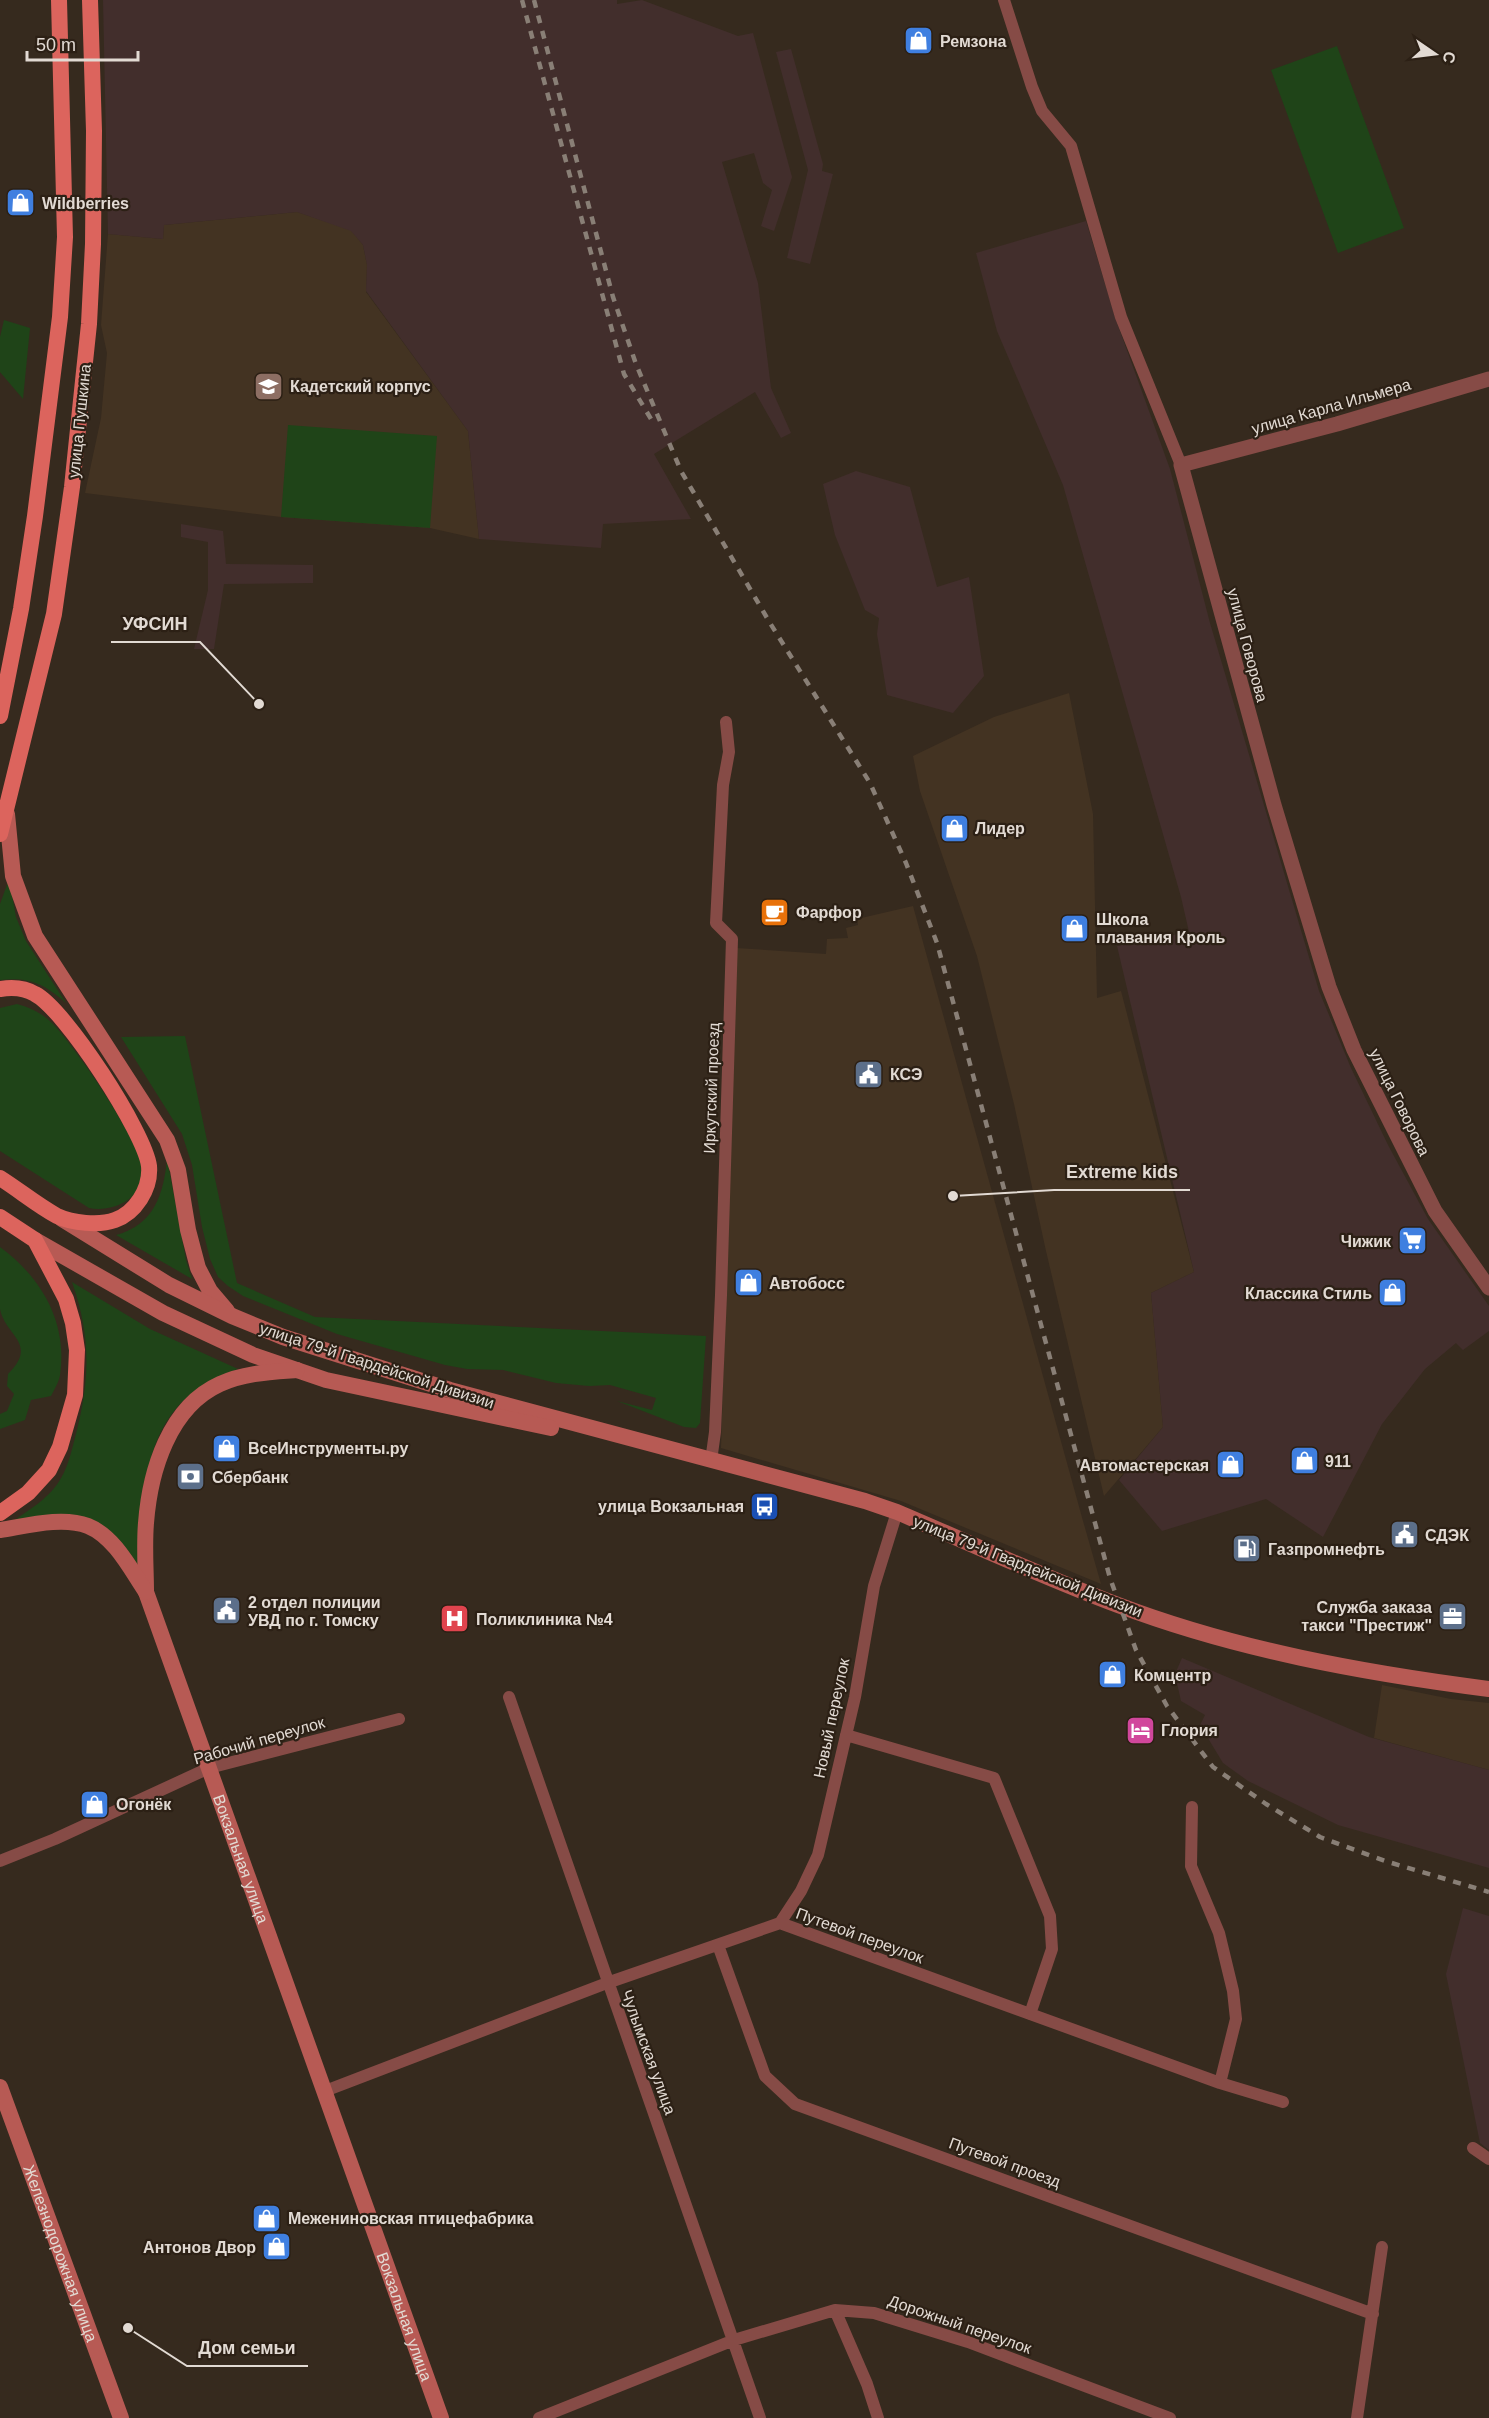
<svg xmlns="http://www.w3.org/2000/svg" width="1489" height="2418" font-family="Helvetica,sans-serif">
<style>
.built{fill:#433322}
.industrial{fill:#422e2c}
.green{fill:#1f4418}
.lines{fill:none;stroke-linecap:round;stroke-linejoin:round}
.minor{stroke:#864b46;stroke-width:12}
.tertiary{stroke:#864b46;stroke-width:15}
.secondary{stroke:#b75a54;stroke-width:16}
.primary{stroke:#dc645d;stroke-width:16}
.rail{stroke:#897f76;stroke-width:4.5;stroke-dasharray:8 8;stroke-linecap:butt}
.labels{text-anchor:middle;stroke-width:4.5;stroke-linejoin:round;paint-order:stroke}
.poi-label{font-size:16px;font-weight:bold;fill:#e2dad3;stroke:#2c2015;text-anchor:start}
.street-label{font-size:16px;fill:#e2dad3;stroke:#2c2015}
.leader{fill:none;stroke:#e2dad3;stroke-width:2}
.callout-dot{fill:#e2dad3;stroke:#2c2015;stroke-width:2}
.callout-label{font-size:18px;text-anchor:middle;font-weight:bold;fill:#e2dad3;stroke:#2c2015;stroke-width:4.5;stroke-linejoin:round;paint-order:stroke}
</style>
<rect width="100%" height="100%" fill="#362a1e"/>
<!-- built -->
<path class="built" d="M297,212L351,230L363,245L367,265L366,292L468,431L479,539L430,528L281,517L85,493L101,418L107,353L101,325L108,234L163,239L164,225Z
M1069,693L1093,814L1097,998L1121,991L1194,1272L1151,1293L1163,1427L1104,1496L1046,1251L1014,1104L977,956L920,791L913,756L994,717Z
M913,906L1083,1521L1101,1584L901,1501L721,1448L736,948L826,954L827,939L848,938L846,928L858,925L857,919Z
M1382,1685L1451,1699L1489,1703V1770L1374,1738Z"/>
<!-- industrial -->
<path class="industrial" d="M103,0H617V4L642,0L738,36L753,33L792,177L774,231L761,226L772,190L763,183L754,153L722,162L758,283L771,388L791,433L781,438L755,392L654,454L691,519L603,524L601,548L479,539L468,431L366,291L367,265L363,245L351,231L297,212L164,225L163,239L108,234Z
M791,49L823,164L822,171L833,174L810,264L787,258L808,170L776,52Z
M1086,221L1116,320L1170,469L1210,623L1319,991L1351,1068L1388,1145L1428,1219L1489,1306V1331L1463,1350L1456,1343L1425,1369L1382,1424L1323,1537L1266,1499L1162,1531L1119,1480L1163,1427L1151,1293L1194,1272L1117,946L1189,932L1181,897L1063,485L997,331L976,253Z
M856,471L910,487L937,587L969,577L984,676L953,713L887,695L877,634L879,618L865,610L835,535L823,484Z
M181,524L223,531L226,564L313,565V583L224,584L214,649H194L208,590V542L181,537Z
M1182,1658L1369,1737L1489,1770V1868L1338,1825L1248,1781L1223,1763L1200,1725L1205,1715L1181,1701L1175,1674Z
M1463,1908L1489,1916V2150L1480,2143L1446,1974Z"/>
<!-- green -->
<path class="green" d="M1337,46L1404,228L1338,253L1271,70Z
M4,320L30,328L23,399L0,372V337Z
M288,425L437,436L430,528L281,517Z
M9,879L16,917L26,941L66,1003C44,984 30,977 0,980V904Z
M17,1004C31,1008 42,1013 52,1023C74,1045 138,1138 142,1167C147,1197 114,1213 89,1208L0,1151V1008Z
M185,1036L237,1283L315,1317L706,1336L700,1423L696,1428L684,1427L617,1401L652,1410L656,1398L610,1385L589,1386L556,1383L503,1370L467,1369L445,1365L337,1334L243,1296L228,1286L218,1277L210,1259L202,1227L192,1165L182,1134L121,1037Z
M167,1158L186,1260L192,1279L116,1235C154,1225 164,1194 167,1158Z
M0,1247C41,1277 68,1322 60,1375C59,1382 54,1390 51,1396L31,1400L25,1420L0,1429V1414L7,1411L14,1394L7,1386L8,1374C39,1343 5,1336 0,1309C0,1289 0,1267 0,1247Z
M72,1282L150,1329L238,1369C141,1402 145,1480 139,1567C97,1502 79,1516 10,1523C29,1510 50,1498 61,1478C69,1465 72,1448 76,1434C90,1380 91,1336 72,1282Z"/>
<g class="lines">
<!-- minor -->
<path class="minor" d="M1004,0L1032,87L1042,111L1071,146L1121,317L1181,465
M711,1461L715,1432L721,1295L732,939L716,923L723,785L729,752L726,722
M509,1697L760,2418
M846,1735L994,1778L1050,1916L1052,1949L1030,2014
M1192,1807L1191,1866L1219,1933L1233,1991L1236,2019L1220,2083
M0,1861L55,1839L209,1768L399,1719
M780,1923L801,1891L818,1855L855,1697L874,1586L897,1512
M718,1945L765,2076L795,2104L1373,2314
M325,2091L607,1983L780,1923L1220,2083L1283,2102
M1473,2148L1489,2159
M835,2310L867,2384L878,2418
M539,2418L734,2340L835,2310L874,2313L968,2342L1170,2418
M1357,2418L1382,2247"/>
<!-- tertiary -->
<path class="tertiary" d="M1489,379L1337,424L1181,465L1274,805L1329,987L1354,1050L1435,1211L1489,1288"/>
<!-- secondary -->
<g class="secondary">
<path d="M7,814L13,876L35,936L167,1140L178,1170L188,1230L198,1268L210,1291L227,1311"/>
<path d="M62,1219L169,1285L232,1316L283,1337L450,1390L865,1501L897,1512C970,1543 1043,1577 1118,1605C1237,1650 1364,1673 1489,1689"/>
<path d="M35,1240L163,1313L253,1355L326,1380L551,1428"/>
<path id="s1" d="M297,1370C270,1372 244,1373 220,1384C169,1407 150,1471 146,1523C144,1546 146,1570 146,1592L441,2418"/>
<path d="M0,1530C26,1526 62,1516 88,1526C115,1537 131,1570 146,1592"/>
<path id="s2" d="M0,2087L121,2418"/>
</g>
<!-- primary -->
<path class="primary" d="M0,716L21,609L35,516L60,317L65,237L59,0
M0,834L54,614L72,487L83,381L89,324L93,244L94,131L90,0
M0,989C12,987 25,988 35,994C65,1009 145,1133 149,1166C151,1189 135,1213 115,1220C99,1226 72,1223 57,1216C37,1205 19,1190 0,1178
M0,1217L35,1240L66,1299L73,1323L77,1350L75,1395L60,1447L49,1470L28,1493L0,1513"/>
<!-- rail -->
<path class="rail" d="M522,0L624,374L654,424
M534,0L613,297L636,364L681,471L770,623L870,783L906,863L937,943L1110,1578L1136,1650L1167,1706L1213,1767L1266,1804L1320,1837L1385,1861L1489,1892"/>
</g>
<!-- icons -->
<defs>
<symbol id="shop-square" viewBox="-11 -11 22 22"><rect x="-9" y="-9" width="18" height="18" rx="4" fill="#3f7fe0" stroke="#2c2015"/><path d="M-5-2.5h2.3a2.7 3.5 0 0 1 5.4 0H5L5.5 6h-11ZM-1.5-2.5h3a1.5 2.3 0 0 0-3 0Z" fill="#fff"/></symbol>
<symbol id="school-square" viewBox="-11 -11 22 22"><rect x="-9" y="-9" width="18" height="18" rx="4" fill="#8d6e63" stroke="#2c2015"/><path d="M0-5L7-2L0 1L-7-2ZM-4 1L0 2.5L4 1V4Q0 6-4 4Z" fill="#fff"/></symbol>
<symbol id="cafe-square" viewBox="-11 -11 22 22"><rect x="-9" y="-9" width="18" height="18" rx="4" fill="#e8710a" stroke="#2c2015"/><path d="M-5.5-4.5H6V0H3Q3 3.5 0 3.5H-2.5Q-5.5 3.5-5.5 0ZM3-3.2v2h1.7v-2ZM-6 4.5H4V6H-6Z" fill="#fff"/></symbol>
<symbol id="civic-square" viewBox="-11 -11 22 22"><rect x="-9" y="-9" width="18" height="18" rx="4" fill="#5c6f8a" stroke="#2c2015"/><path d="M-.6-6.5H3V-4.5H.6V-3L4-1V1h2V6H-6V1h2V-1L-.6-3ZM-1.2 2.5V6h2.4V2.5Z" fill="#fff"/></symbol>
<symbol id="supermarket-square" viewBox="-11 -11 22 22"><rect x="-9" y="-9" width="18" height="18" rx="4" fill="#3f7fe0" stroke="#2c2015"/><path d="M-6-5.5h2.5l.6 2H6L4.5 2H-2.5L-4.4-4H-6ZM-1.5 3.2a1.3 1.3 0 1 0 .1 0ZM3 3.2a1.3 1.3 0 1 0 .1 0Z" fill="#fff"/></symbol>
<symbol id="bank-square" viewBox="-11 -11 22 22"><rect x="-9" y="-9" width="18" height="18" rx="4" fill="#5c6f8a" stroke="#2c2015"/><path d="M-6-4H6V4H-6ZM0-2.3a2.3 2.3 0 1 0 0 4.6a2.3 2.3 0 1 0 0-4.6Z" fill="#fff"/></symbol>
<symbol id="bus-square" viewBox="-11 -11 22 22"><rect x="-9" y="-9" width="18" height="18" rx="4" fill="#1a4fb4" stroke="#2c2015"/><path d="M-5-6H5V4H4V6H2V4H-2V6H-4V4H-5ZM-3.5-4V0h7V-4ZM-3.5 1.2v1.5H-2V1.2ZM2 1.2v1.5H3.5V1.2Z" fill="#fff"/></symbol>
<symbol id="fuel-square" viewBox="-11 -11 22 22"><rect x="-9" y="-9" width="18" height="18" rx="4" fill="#5c6f8a" stroke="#2c2015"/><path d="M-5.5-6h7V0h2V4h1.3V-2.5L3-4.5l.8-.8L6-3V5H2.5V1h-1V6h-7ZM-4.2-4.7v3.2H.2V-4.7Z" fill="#fff"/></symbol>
<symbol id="office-square" viewBox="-11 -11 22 22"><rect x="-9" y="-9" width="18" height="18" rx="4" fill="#5c6f8a" stroke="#2c2015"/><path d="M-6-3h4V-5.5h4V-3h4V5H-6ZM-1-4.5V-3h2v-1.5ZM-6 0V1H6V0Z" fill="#fff"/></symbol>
<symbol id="hospital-square" viewBox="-11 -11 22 22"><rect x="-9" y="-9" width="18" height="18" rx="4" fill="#e0444e" stroke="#2c2015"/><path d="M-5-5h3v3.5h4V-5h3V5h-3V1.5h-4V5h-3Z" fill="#fff"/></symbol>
<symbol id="hotel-square" viewBox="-11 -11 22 22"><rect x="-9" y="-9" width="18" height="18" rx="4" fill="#d1479c" stroke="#2c2015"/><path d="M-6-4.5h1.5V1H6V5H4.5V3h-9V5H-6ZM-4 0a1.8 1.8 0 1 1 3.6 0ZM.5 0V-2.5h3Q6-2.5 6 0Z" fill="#fff"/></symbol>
</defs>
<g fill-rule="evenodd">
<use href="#shop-square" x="902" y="24" width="33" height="33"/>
<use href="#shop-square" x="4" y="186" width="33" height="33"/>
<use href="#school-square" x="252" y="370" width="33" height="33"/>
<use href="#shop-square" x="938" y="812" width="33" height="33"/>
<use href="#cafe-square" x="758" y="896" width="33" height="33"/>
<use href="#shop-square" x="1058" y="912" width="33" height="33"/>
<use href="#civic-square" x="852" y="1058" width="33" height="33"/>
<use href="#supermarket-square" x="1396" y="1224" width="33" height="33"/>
<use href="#shop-square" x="732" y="1266" width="33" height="33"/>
<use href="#shop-square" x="1376" y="1276" width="33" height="33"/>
<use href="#shop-square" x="210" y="1432" width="33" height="33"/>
<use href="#shop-square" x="1288" y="1444" width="33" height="33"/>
<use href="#shop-square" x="1214" y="1448" width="33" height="33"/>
<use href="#bank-square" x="174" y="1460" width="33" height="33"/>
<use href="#bus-square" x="748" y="1490" width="33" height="33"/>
<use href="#civic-square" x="1388" y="1518" width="33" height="33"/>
<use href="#fuel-square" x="1230" y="1532" width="33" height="33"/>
<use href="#civic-square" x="210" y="1594" width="33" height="33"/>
<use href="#office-square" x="1436" y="1600" width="33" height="33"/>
<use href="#hospital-square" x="438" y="1602" width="33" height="33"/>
<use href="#shop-square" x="1096" y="1658" width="33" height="33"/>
<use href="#hotel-square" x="1124" y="1714" width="33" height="33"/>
<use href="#shop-square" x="78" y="1788" width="33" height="33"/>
<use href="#shop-square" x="250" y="2202" width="33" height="33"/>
<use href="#shop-square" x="260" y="2230" width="33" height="33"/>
</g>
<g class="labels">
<!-- poi labels -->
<g class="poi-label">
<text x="940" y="47">Ремзона</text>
<text x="42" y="209">Wildberries</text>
<text x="290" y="392">Кадетский корпус</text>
<text x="975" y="834">Лидер</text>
<text x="796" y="918">Фарфор</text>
<text x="1096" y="925">Школа<tspan x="1096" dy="18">плавания Кроль</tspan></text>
<text x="890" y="1080">КСЭ</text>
<text x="1391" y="1247" text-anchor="end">Чижик</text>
<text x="769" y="1289">Автобосс</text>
<text x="1372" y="1299" text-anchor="end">Классика Стиль</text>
<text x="248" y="1454">ВсеИнструменты.ру</text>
<text x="1325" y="1467">911</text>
<text x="1209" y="1471" text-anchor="end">Автомастерская</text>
<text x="212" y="1483">Сбербанк</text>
<text x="744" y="1512" text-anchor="end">улица Вокзальная</text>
<text x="1425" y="1541">СДЭК</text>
<text x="1268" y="1555">Газпромнефть</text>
<text x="248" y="1608">2 отдел полиции<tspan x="248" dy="18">УВД по г. Томску</tspan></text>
<text x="1432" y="1613" text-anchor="end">Служба заказа<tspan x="1432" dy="18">такси "Престиж"</tspan></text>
<text x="476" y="1625">Поликлиника №4</text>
<text x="1134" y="1681">Комцентр</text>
<text x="1161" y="1736">Глория</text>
<text x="116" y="1810">Огонёк</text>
<text x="288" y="2224">Межениновская птицефабрика</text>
<text x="256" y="2253" text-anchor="end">Антонов Двор</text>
</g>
<!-- street labels -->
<g class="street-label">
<text transform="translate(1331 406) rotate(-16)" y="6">улица Карла Ильмера</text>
<text transform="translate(79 421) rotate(-84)" y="6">улица Пушкина</text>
<text transform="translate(1248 645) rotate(75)" y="6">улица Говорова</text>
<text transform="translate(711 1088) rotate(-88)" y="6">Иркутский проезд</text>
<text transform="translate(1400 1102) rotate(64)" y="6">улица Говорова</text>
<text transform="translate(377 1365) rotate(18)" y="6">улица 79-й Гвардейской Дивизии</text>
<text transform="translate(1028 1566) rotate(22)" y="6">улица 79-й Гвардейской Дивизии</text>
<text transform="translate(831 1718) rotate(-78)" y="6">Новый переулок</text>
<text transform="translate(259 1740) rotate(-16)" y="6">Рабочий переулок</text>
<text dy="6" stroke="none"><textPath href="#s1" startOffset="596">Вокзальная улица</textPath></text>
<text transform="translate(860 1935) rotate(20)" y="6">Путевой переулок</text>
<text transform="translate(649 2052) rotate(70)" y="6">Чулымская улица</text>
<text transform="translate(1005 2162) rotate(20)" y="6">Путевой проезд</text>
<text dy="6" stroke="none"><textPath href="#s2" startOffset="177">Железнодорожная улица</textPath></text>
<text dy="6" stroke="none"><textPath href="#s1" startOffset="1082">Вокзальная улица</textPath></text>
<text transform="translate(960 2324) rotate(19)" y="6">Дорожный переулок</text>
</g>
</g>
<!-- callouts -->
<path class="leader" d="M259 704L200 642H111M953 1196L1054 1190H1190M128 2328L187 2366H308"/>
<g class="callout-dot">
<circle cx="259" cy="704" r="6"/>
<circle cx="953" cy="1196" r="6"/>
<circle cx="128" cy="2328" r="6"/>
</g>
<g class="callout-label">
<text x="155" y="630">УФСИН</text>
<text x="1122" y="1178">Extreme kids</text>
<text x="247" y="2354">Дом семьи</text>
</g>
<!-- north arrow -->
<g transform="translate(1435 54) rotate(104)" stroke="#2c2015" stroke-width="4.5" paint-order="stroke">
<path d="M0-4.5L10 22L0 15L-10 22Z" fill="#e2dad3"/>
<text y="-9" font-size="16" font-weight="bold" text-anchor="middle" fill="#e2dad3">С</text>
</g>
<!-- scale -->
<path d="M27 51v9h111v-9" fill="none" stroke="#e2dad3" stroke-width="3"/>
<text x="36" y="51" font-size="18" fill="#e2dad3" stroke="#2c2015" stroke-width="4.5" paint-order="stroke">50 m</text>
</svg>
